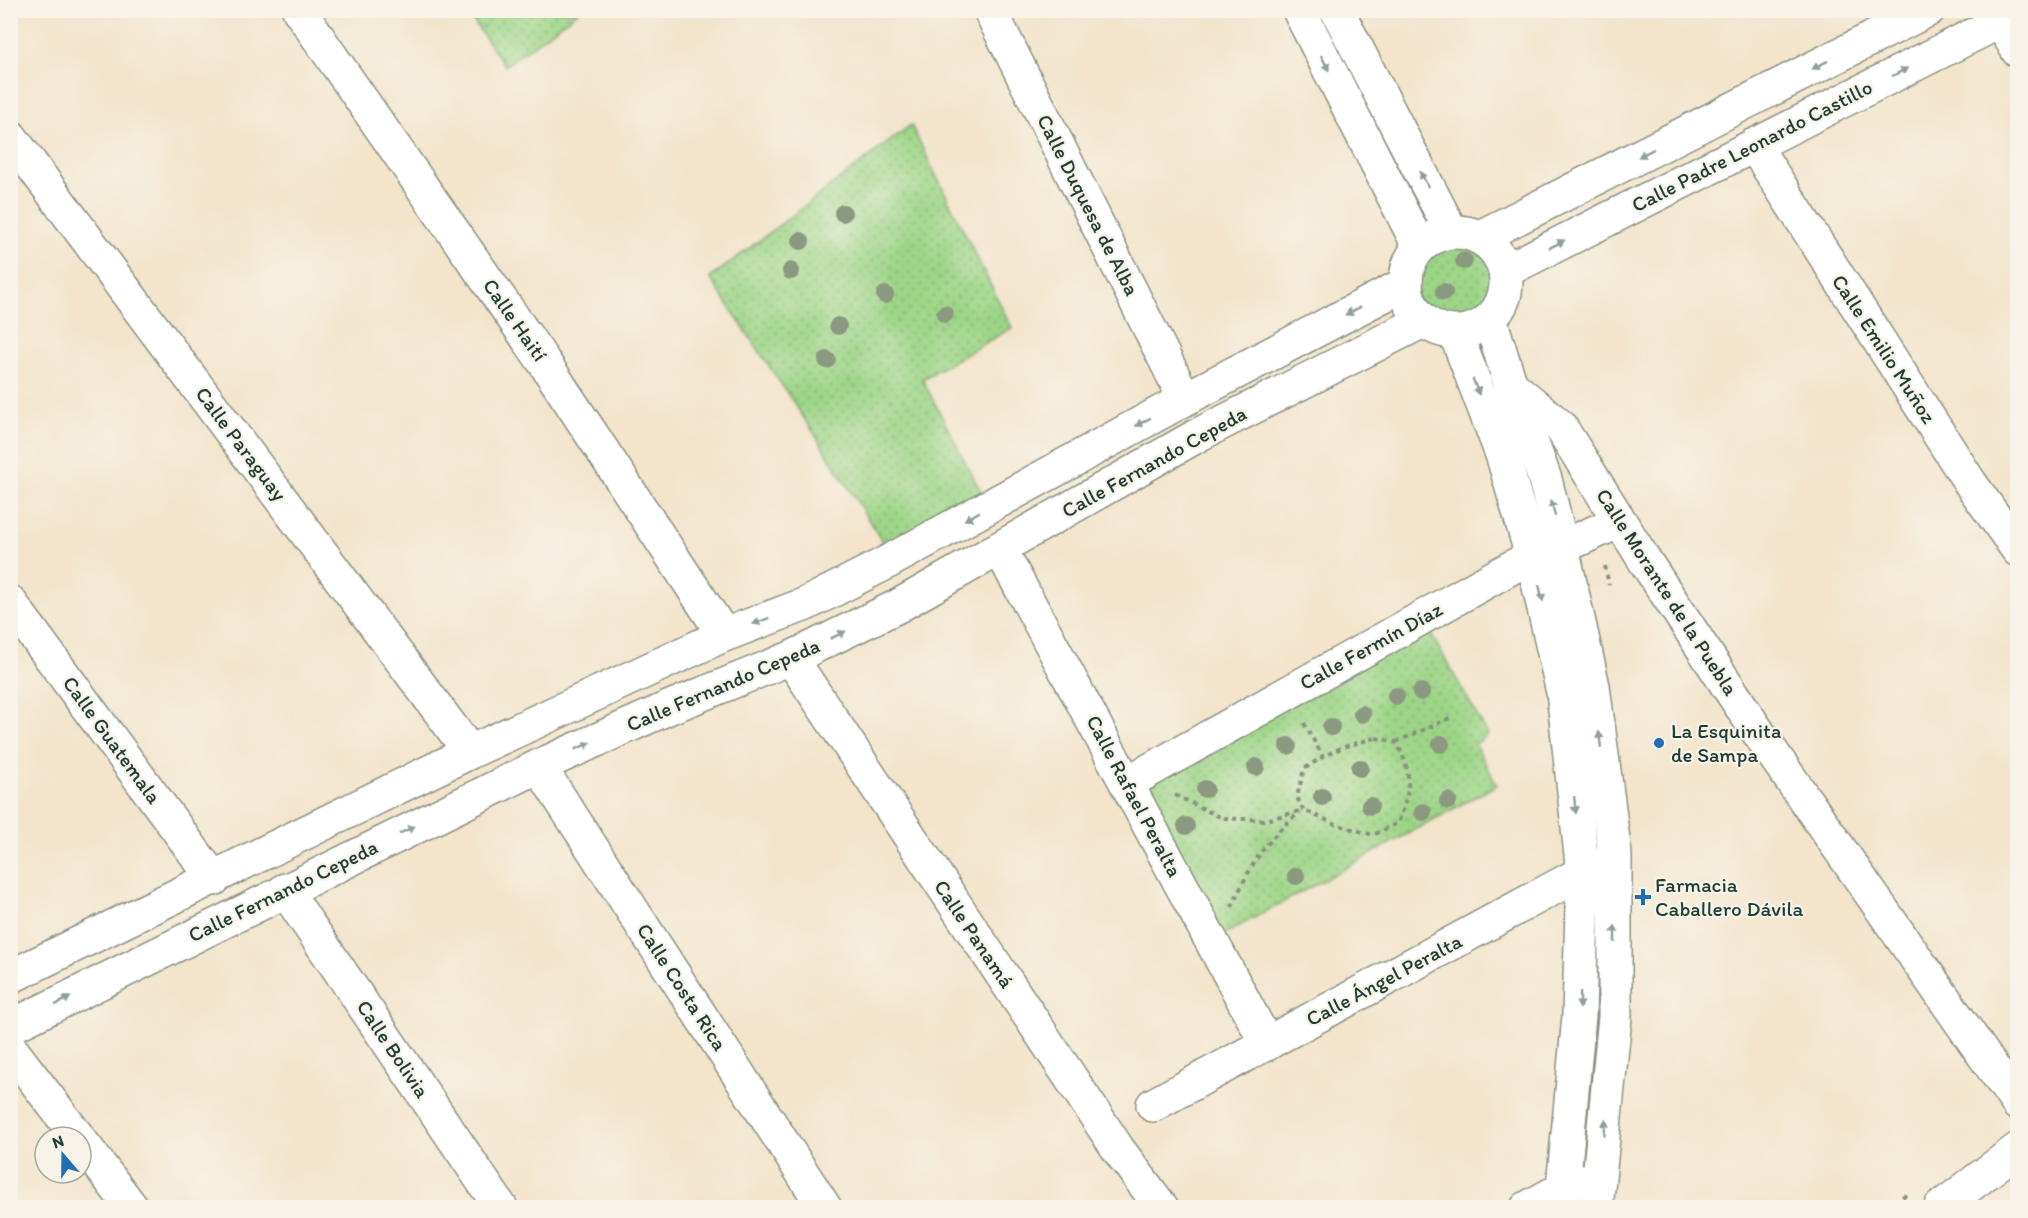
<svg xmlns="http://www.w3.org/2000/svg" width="2028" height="1218" font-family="Itim,sans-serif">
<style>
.green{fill:url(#green-dots);stroke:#5e895e;stroke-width:1.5}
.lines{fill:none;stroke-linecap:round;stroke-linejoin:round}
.street-casing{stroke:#899080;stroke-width:36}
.path{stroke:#899080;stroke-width:4;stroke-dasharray:4.5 4.5;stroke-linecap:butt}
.street{stroke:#fff;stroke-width:33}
.tree{fill:#8c9981}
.oneway{fill:#8f9e9a}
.poi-dot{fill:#1f6fb2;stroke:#f7f3e8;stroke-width:2}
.labels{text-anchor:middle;stroke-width:4.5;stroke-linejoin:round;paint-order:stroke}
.street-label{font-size:21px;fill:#1f3d34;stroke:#f7f3e8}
.poi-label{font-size:21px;fill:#1f3d34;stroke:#f7f3e8;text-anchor:start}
</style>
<defs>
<pattern id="green-dots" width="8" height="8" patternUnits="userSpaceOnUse" patternTransform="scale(1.5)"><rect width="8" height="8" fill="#9dd587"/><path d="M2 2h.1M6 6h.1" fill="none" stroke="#7fae6f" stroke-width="1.8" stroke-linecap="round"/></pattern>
</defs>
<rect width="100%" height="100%" fill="#f7f3e8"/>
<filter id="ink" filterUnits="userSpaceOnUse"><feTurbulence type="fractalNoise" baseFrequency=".0167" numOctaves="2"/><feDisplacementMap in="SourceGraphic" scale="12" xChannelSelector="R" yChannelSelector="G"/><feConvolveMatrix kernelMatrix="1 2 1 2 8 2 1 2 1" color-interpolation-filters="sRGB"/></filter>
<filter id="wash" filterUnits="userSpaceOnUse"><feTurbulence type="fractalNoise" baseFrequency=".008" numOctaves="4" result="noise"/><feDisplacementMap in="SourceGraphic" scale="24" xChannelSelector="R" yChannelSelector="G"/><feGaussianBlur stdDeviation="1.35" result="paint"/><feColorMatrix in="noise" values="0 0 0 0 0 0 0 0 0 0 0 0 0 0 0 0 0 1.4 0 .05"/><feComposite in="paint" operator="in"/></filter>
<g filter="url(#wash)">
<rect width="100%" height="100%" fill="#f3e4cb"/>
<!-- green -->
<path class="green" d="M466,11H579L505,66Z
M911,125L1012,328L922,379L989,507L893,559L818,439L710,278Z
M1414 282a41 41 0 1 1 82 0a41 41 0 1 1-82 0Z
M1422,618L1488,735L1475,744L1497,785L1212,941L1127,783Z"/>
</g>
<g filter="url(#ink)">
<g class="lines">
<defs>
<path id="street" d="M299,10L544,362L724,635
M990,10L1185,399
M1299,10L1419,246
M1337,10L1451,231
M1993,10L2018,51
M10,136L470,752
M1754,145L1969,481L2018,550
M1406 282a50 50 0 1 1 100 0a50 50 0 1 1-100 0Z
M1480,237L1928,10
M1505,271L1999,22
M1490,319L1511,386L1545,479L1562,547L1593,686L1615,855V1017L1596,1208
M1455,332L1503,457L1532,556L1563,692L1583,873L1579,1016L1561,1208
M1512,386L1560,426L1645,561L1762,738L2018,1104
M1000,549L1267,1044
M10,602L214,879
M791,658L1118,1149L1162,1208
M539,766L825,1208
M1127,783L1532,556L1562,547L1620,521
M285,890L501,1208
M10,977L470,752L724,635L806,604L884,564L1185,399L1405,284
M10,1027L539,766L668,708L791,658L898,606L1200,434L1423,321
M10,1048L78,1137
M1153,1105L1598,864
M81,1141L132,1208
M1527,1208L1578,1180
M1940,1208L2018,1149"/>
</defs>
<!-- street casing -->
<use href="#street" class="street-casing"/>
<!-- path -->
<path class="path" d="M1605,566L1609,585
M1304,723L1323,757
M1376,738L1396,742C1413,773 1411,791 1398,823L1373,835L1335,824L1303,810L1297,797L1304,769C1332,750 1343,746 1376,738Z
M1396,742L1450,718
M1175,795L1222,818L1266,820L1303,810
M1232,907C1249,867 1265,840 1300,812
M1888,1208L1909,1192"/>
<!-- street -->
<use href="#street" class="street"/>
</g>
<!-- trees -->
<g class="tree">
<circle cx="843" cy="213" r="9"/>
<circle cx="801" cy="241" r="9"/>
<circle cx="1464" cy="261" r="9"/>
<circle cx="791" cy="271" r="9"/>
<circle cx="1444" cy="292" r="9"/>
<circle cx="885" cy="295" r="9"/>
<circle cx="945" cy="314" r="9"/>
<circle cx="838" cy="326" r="9"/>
<circle cx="827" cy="360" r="9"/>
<circle cx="1421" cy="692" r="9"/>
<circle cx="1396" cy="696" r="9"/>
<circle cx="1362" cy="714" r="9"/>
<circle cx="1331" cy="727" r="9"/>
<circle cx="1441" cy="744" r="9"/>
<circle cx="1288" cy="746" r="9"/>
<circle cx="1256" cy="767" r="9"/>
<circle cx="1360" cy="768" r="9"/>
<circle cx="1205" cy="789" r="9"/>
<circle cx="1322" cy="797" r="9"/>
<circle cx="1448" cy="801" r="9"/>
<circle cx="1370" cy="806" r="9"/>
<circle cx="1423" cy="812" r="9"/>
<circle cx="1186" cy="826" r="9"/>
<circle cx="1296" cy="876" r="9"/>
</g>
<!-- one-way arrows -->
<defs><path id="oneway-solid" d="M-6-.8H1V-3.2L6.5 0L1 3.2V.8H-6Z" transform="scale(1.5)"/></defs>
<g class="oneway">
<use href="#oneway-solid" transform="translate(1325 63) rotate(63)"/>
<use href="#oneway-solid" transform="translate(1820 65) rotate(153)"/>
<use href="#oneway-solid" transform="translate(1900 72) rotate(-27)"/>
<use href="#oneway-solid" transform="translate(1646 153) rotate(153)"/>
<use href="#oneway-solid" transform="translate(1424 179) rotate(-117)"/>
<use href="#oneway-solid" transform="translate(1557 244) rotate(-27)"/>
<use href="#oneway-solid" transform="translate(1353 311) rotate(152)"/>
<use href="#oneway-solid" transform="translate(1476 387) rotate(69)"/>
<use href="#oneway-solid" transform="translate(1143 422) rotate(151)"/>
<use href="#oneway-solid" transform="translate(1553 508) rotate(-104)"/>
<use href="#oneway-solid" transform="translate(972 516) rotate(151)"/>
<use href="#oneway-solid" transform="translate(1541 593) rotate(77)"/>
<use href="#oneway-solid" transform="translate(761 621) rotate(159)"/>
<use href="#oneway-solid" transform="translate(838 635) rotate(-26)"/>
<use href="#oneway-solid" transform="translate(1600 740) rotate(-97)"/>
<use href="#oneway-solid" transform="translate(583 746) rotate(-24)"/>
<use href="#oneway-solid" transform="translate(1575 805) rotate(84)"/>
<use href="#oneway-solid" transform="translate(407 830) rotate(-26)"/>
<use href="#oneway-solid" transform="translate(1615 934) rotate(-90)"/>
<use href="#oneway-solid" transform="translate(1580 1000) rotate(91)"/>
<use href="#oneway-solid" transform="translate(63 1001) rotate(-27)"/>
<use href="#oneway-solid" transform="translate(1605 1128) rotate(-85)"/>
</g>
</g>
<!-- markers -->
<g class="poi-dot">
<circle cx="1659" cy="743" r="6"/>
<path d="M1640 888h6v6h6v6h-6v6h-6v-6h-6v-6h6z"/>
</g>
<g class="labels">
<!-- street labels -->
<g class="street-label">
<text transform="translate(1752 146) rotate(-27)" y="7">Calle Padre Leonardo Castillo</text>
<text transform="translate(1088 205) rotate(63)" y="7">Calle Duquesa de Alba</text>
<text transform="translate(515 320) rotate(55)" y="7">Calle Haití</text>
<text transform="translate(1884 349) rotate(57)" y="7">Calle Emilio Muñoz</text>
<text transform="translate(241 444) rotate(53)" y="7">Calle Paraguay</text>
<text transform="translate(1154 462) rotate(-29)" y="7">Calle Fernando Cepeda</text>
<text transform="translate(1667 592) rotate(57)" y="7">Calle Morante de la Puebla</text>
<text transform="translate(1371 646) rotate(-29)" y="7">Calle Fermín Díaz</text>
<text transform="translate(723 685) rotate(-23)" y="7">Calle Fernando Cepeda</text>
<text transform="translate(112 740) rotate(54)" y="7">Calle Guatemala</text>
<text transform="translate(1134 796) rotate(62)" y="7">Calle Rafael Peralta</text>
<text transform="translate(283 891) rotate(-26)" y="7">Calle Fernando Cepeda</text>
<text transform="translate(974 934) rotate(56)" y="7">Calle Panamá</text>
<text transform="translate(1384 980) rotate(-28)" y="7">Calle Ángel Peralta</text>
<text transform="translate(682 987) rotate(57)" y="7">Calle Costa Rica</text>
<text transform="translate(393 1049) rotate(56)" y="7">Calle Bolivia</text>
</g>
<!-- poi labels -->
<g class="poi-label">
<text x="1671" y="738">La Esquinita<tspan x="1671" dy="24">de Sampa</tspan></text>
<text x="1655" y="892">Farmacia<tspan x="1655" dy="24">Caballero Dávila</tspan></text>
</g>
</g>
<!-- margin -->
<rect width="2028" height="1218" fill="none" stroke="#f7f3e8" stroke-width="36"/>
<!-- north arrow -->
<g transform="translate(63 1155) rotate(340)"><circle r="28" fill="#f7f3e8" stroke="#a1aaa0" stroke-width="1.5"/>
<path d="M0-4.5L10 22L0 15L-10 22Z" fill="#1f6fb2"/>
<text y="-9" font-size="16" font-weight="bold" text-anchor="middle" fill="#1f3d34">N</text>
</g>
</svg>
